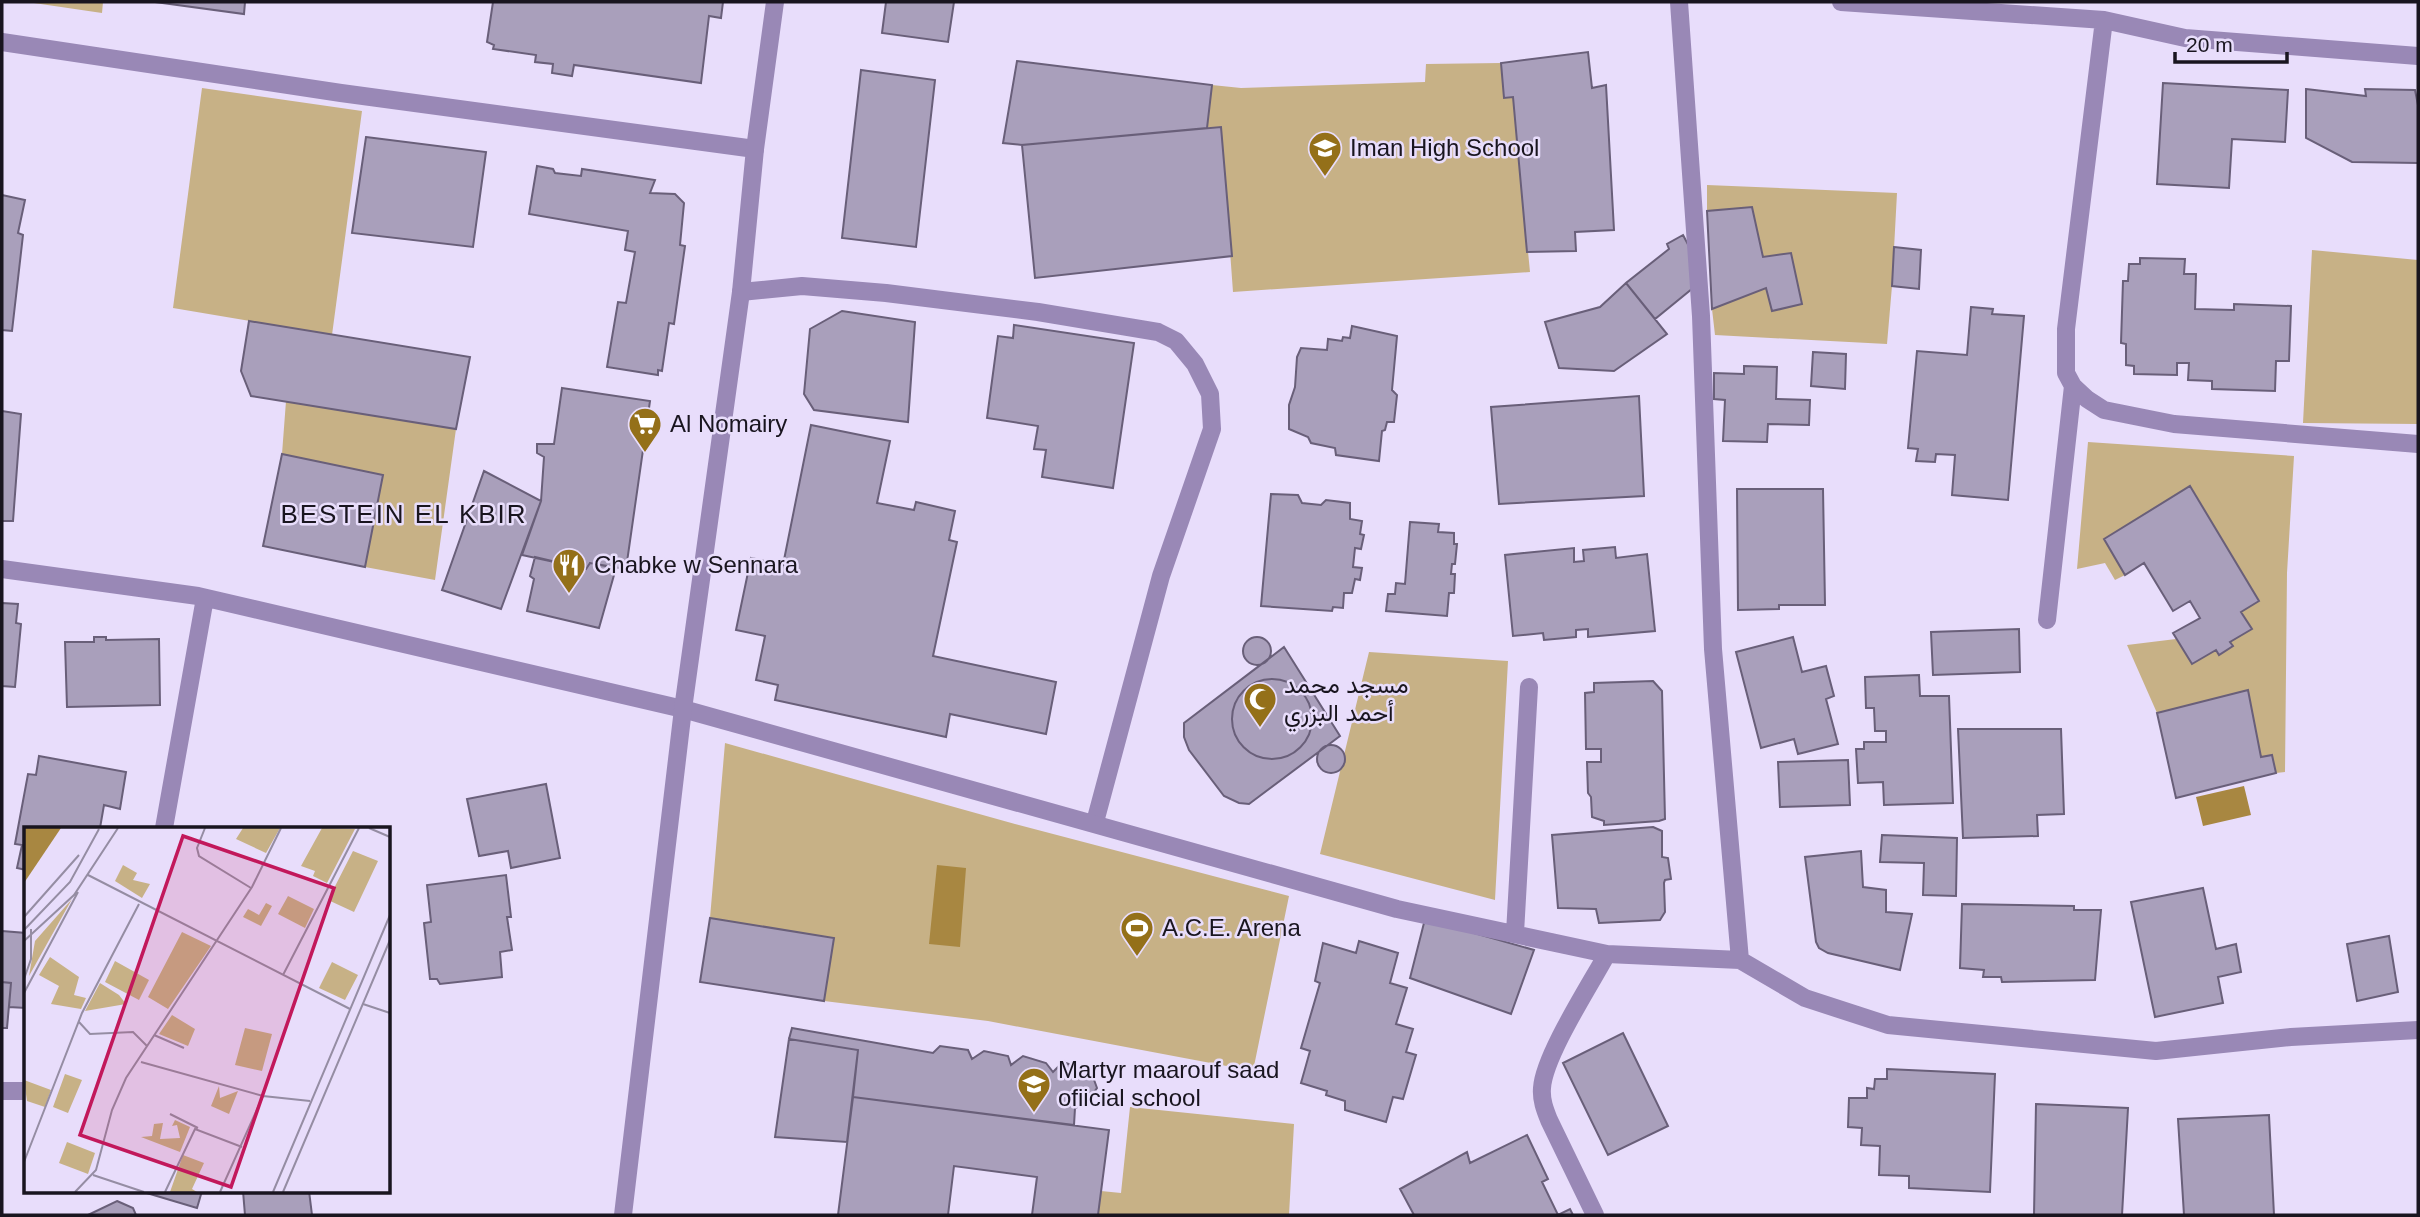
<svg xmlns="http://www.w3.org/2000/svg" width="2420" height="1217" font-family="Helvetica,Vazirmatn,sans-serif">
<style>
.green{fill:#c7b186}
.water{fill:#a88741}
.building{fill:#a99fbb;stroke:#695f79;stroke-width:2}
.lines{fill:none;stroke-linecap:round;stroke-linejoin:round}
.service{stroke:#9988b6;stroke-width:18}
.minor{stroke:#9988b6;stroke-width:18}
.tertiary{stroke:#9988b6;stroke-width:18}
.labels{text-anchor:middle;stroke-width:5;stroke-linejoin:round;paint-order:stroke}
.poi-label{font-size:24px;fill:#19151f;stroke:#e8ddfb;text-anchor:start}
.neighbourhood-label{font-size:26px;letter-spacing:2px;fill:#19151f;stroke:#e8ddfb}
.inset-road{fill:none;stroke:#958da3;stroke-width:2}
.view{fill:#c2185b;fill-opacity:0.15;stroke:#c2185b;stroke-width:3.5}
.inset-edge{fill:none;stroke:#19151f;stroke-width:3.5}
</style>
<rect width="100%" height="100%" fill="#e8ddfb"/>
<!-- green -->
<path class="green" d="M27,2H103L102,13Z
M1501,63L1504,97H1513L1530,272L1233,292L1221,127L1207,128L1212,85L1241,88L1425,82L1426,64Z
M202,88L362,111L332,335L173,308Z
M1707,185L1897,193L1892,286L1887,344L1715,335L1712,309L1766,288L1772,311L1802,304L1791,254L1763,257L1752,207L1707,211Z
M2312,250L2418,260V424L2303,423Z
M286,401L456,429L435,580L365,567L383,475L282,454Z
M2088,442L2294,456L2287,573L2285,772L2276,773L2261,757L2248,690L2157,713L2127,645L2176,639L2192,664L2216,650L2219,655L2232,647L2230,642L2252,629L2241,612L2259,601L2190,487L2104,539L2125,575L2115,580L2105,563L2077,569Z
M1369,652L1508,661L1495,900L1320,854Z
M725,743L1015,824L1289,896L1253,1071L988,1021L824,1001L700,982L710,918Z
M1130,1107L1294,1124L1289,1215H1098L1101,1191L1121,1193Z"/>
<!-- water -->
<path class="water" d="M2244,786L2251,815L2203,826L2196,797Z
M937,865L966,868L960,947L929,944Z"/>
<!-- building -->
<path class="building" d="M155,2H245L244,14Z
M493,2H723L721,18L709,16L701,83L574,65L572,76L552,73L553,64L535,62L536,55L493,49L494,45L487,42Z
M886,2H954L948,42L882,33Z
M1588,52L1592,88L1606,85L1614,230L1575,232L1576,251L1527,252L1513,97L1504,98L1501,63Z
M1017,61L1212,85L1207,128L1022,145L1003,143Z
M861,70L935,80L916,247L842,238Z
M2163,83L2288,90L2285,142L2232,139L2229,188L2157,184Z
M2306,89L2366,96L2365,89L2415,90L2418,105V163L2352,162L2306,138Z
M1221,127L1232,256L1035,278L1022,145Z
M366,137L486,152L473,247L352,233Z
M537,166L553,169L555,173L581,176L582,169L655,180L650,193L675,194L684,203L680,245L685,246L674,324L669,323L662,371L658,370V375L607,367L618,302L626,303L635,252L625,250L628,231L529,214Z
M2,195L25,200L18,233L23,235L12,331L2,330Z
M1752,207L1763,257L1791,253L1802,304L1772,311L1766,288L1712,309L1707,211Z
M1683,235L1692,252L1693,288L1655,319L1626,283L1669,249L1667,244Z
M1894,247L1921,250L1919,289L1892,286Z
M2140,258L2185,259L2184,274H2196L2195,309L2234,310V304L2291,306L2289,361H2276L2275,391L2212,389V381L2188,380L2189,363H2177V375L2134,374V366L2126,365V344L2121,343L2123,281H2128L2129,264H2140Z
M1626,283L1667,334L1614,371L1559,368L1545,322L1600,307Z
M1971,307L1993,309L1992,314L2024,316L2008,500L1952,495L1955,455L1936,454L1935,462L1916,461L1918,449L1908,448L1917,351L1967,355Z
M842,311L915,322L908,422L814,410L804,394L810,329Z
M249,321L470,357L456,429L251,396L241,371Z
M1014,325L1134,343L1113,488L1042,477L1046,450L1034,449L1038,426L987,418L998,336L1013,338Z
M1352,326L1397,336L1392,390L1397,395L1394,422H1387L1385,430L1382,431L1379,461L1336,455L1335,448L1311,443L1308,437L1289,429V405L1295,387L1297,357L1301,348L1327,350L1328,339L1342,341L1343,337L1350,338Z
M1813,352L1846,354L1845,389L1811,386Z
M1744,366L1777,367L1776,399L1810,400L1809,425L1768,424L1767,442L1723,441L1725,400L1714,399V373L1744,374Z
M562,388L650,401L626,569L590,563L586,569L522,555L541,501L544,457L537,453V444H554Z
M1639,396L1644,496L1499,504L1491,407Z
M2,411L21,414L13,521H2Z
M811,425L890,441L877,503L914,510L916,502L955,511L949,540L957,542L933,656L1056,682L1046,734L950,714L946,737L775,700L778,685L756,680L765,636L736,630L751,558L783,565Z
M282,454L383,475L365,567L263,546Z
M484,471L541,501L501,609L442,590Z
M2190,486L2259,601L2241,612L2252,629L2230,642L2233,646L2219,655L2216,650L2192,664L2173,633L2200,618L2190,601L2173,611L2144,563L2125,575L2104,539Z
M1737,489H1823L1825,605H1779V609L1738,610Z
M1271,494L1298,495L1302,503L1321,505L1326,500L1350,503V519L1362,521L1360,534L1364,535L1361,549L1355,548L1353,567L1362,568L1360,580L1355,579L1352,593H1344L1343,608L1333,607L1332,611L1261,606Z
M1410,522L1439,524L1438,532L1454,533V544H1457L1455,564H1452L1451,574H1455L1454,593H1449L1447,616L1386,611L1388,594H1395L1396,583L1405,584Z
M1615,547L1616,558L1647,554L1655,631L1588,637V629L1576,630V637L1544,640L1543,633L1513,636L1505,555L1574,548V562L1584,561L1583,550Z
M535,557L586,569L590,563L616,568L599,628L527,611L534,579L530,576Z
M2,603L18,604L16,623L21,624L15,687L2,686Z
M2019,629L2020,672L1933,675L1931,632Z
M94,637H106V640L159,639L160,705L67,707L65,642H94Z
M1793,637L1802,672L1826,666L1834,696L1826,699L1838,744L1798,754L1794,739L1761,748L1736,652Z
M1243 651a14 14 0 1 1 28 0a14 14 0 1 1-28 0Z
M1284,647L1340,736L1249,804L1239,803L1224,796L1189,750L1184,737V723Z
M1919,675L1920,696H1949L1953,803L1884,805L1883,782L1858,783L1856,749H1864V742H1886V731H1875L1874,708H1866L1865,677Z
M1232 719a40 40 0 1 1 80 0a40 40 0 1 1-80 0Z
M1653,681L1662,691L1665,819L1659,821L1604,825V821L1592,817L1591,797L1588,793L1587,762H1601V749H1586L1585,693L1594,692V683Z
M2248,690L2261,757L2272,755L2276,773L2176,798L2157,713Z
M1958,729H2061L2064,814L2037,815L2038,836L1963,838Z
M1317 759a14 14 0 1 1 28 0a14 14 0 1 1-28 0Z
M39,756L126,772L120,809L104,805L100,828H26V870L17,868L22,845L15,844L28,774L36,775Z
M1848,760L1850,805L1780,807L1778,762Z
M546,784L560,858L511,868L508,851L479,856L467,799Z
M1653,827L1662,831V857L1668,858L1671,879L1665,880L1664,883L1665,912L1660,920L1599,923L1596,909L1558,908L1552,835Z
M1882,835L1957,838L1956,896L1923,895L1924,863L1880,862Z
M1861,851L1863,887L1886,890V912L1912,914L1900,970L1828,953L1819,948L1816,942L1805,857Z
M506,875L511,917H507L512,950L500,952L502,977L440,984L437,979H430L424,923L431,922L427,885Z
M2203,888L2216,949L2236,944L2241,972L2218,977L2223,1003L2155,1017L2131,902Z
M1962,904L2074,906V910H2101L2095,980L2002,982L2001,977H1983L1984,970L1960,968Z
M710,918L834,938L824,1001L700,982Z
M1425,919L1534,950L1511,1014L1410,978Z
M2,931L26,933V1008L9,1007L11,983L2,982Z
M2389,936L2398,992L2357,1001L2347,944Z
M1359,941L1398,953L1390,983L1407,988L1396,1024L1413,1029L1406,1052L1416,1055L1403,1099L1393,1097L1386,1122L1345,1110V1101L1326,1095L1327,1091L1301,1083L1310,1051L1301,1048L1320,983L1315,981L1323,943L1356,953Z
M2,982L11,983L7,1028H2Z
M792,1028L933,1053L940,1046L968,1050L972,1059L984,1051L1008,1056L1011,1065L1023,1056L1046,1063L1053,1072L1063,1062L1085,1070L1093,1077L1097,1088L1085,1104L1075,1108L1074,1125L853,1097L858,1050L789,1039Z
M1623,1033L1668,1126L1608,1155L1563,1063Z
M789,1039L858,1050L847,1142L775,1137Z
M1887,1069L1995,1074L1990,1192L1909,1188V1176L1879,1175L1880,1146L1861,1145L1862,1128L1848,1127L1849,1098H1867V1088L1874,1089L1875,1079H1887Z
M853,1097L1109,1130L1098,1215H1032L1037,1177L954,1166L948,1215H838Z
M2036,1104L2128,1108L2122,1215H2034Z
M2269,1115L2274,1215H2184L2178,1119Z
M1527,1135L1548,1179L1542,1182L1558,1215L1570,1209L1573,1215H1414L1400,1189L1467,1152L1470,1163Z
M140,1191H202L197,1208Z
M243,1191H309L312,1215H245Z
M117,1201L133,1208L136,1215H88Z"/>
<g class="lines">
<!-- service -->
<path class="service" d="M741,292L802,286L886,293L1038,312L1158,332L1176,341L1195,364L1210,394L1212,429L1161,576L1095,822"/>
<!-- minor -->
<path class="minor" d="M1679,2L1701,316L1713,649L1740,960
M1841,2L2104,20L2185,38L2418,56
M2104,20L2066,329V373L2073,386L2087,399L2104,410L2174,424L2418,444
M2,42L341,93L755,149
M2,569L198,596L683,709L1397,909L1607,954L1740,960L1805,998L1888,1025L2156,1051L2291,1037L2418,1030
M2047,620L2073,386
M164,828L205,598
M1515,933L1529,687
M2,1091H26
M1595,1215L1549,1120C1545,1110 1541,1100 1542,1088C1544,1056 1590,985 1607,954"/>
<!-- tertiary -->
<path class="tertiary" d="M623,1215L683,709L741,292L755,149L775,2"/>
</g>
<!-- icons -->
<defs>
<symbol id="school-pin" viewBox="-11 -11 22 30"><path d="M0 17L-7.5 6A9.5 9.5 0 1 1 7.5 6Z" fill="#947019" stroke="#e8ddfb"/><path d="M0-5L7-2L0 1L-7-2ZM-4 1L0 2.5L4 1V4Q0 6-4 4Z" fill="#fff"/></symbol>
<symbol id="supermarket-pin" viewBox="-11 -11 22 30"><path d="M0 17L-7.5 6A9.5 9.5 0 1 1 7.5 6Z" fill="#947019" stroke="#e8ddfb"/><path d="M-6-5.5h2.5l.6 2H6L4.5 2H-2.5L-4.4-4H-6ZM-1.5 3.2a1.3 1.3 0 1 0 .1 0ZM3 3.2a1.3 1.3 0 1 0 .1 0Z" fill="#fff"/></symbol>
<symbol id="restaurant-pin" viewBox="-11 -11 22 30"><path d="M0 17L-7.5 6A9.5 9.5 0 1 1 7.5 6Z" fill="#947019" stroke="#e8ddfb"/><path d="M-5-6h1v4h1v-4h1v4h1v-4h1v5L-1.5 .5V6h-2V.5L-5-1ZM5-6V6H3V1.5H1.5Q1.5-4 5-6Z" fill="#fff"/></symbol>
<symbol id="mosque-pin" viewBox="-11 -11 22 30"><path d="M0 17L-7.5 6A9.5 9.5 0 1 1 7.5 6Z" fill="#947019" stroke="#e8ddfb"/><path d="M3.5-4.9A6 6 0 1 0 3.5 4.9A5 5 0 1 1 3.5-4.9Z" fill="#fff"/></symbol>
<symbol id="stadium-pin" viewBox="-11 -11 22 30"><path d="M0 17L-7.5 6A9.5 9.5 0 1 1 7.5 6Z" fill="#947019" stroke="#e8ddfb"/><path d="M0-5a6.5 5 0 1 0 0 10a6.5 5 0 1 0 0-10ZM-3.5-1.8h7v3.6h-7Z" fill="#fff"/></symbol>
</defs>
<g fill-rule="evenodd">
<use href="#school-pin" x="1306" y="129" width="38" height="52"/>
<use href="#supermarket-pin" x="626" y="405" width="38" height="52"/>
<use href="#restaurant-pin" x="550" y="546" width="38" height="52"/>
<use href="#mosque-pin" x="1241" y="680" width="38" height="52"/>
<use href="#stadium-pin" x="1118" y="909" width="38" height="52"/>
<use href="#school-pin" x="1015" y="1065" width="38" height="52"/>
</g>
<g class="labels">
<!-- poi labels -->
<g class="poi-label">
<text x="1350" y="156">Iman High School</text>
<text x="670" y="432">Al Nomairy</text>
<text x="594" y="573">Chabke w Sennara</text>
<text x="1284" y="693">مسجد محمد<tspan x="1284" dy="28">أحمد البزري</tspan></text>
<text x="1162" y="936">A.C.E. Arena</text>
<text x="1058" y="1078">Martyr maarouf saad<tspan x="1058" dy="28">ofiicial school</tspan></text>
</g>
<!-- neighbourhood labels -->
<g class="neighbourhood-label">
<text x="404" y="523">BESTEIN EL KBIR</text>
</g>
</g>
<!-- overview -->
<g transform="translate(24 827)">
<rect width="366" height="366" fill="#e8ddfb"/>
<path d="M219,1H256L242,26L212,12ZM298,1L331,2L303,56L289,49L291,44L277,39ZM329,24L354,34L330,85L304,73ZM99,38L113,46L109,53L126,57L118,71L91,54ZM264,69L290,82L281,101L254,87ZM48,72L5,149L11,114ZM242,76L248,79L237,99L219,90L224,82L235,88ZM158,105L187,119L144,182L124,170ZM26,130L55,150L50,168L62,171L57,182L27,177L35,159L15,148ZM91,134L125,153L115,173L81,155ZM308,135L334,148L321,173L295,161ZM76,156L95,168L102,177L61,184ZM148,188L171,202L164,219L135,207ZM221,201L248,207L238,244L211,238ZM41,247L58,253L44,286L29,280ZM0,253L27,263L21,280L3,274ZM195,259L196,271L214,264L205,287L187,279ZM151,293L166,300L156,325L117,310L128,309L130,297L139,296L136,312L156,311L153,298L148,299ZM43,315L71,326L64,347L35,336ZM159,328L180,336L168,362L173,365H146Z" fill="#c7b186"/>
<path d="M0,1H37L0,56Z" fill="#a88741"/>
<path class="inset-road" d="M181,1L173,21L175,29L227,61M345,1L366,10M64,48L326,182M0,90L55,28M0,103L46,55L75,2M0,114L50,68L94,1M259,148L335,1M0,152L7,132V102M0,166L54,65M339,177L366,186M55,195L66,207L109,205L123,219M130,208L160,221M117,235L239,269L286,274M146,287L174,301M0,335L58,186L115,77M69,348L120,365M51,365L72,343L88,283L102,251L228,60L257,1M141,365L171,302L218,320M196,365L239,269M249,365L366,88M259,365L366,113"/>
<path class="view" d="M159,9L310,61L207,360L56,308Z"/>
<rect width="366" height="366" class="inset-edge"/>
</g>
<!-- border -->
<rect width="2420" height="1217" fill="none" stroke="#19151f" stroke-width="7"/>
<!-- scale -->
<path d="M2175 52v10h112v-10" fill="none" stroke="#19151f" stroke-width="3.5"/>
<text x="2186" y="52" font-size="21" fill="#19151f" stroke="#e8ddfb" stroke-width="5" paint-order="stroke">20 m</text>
</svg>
